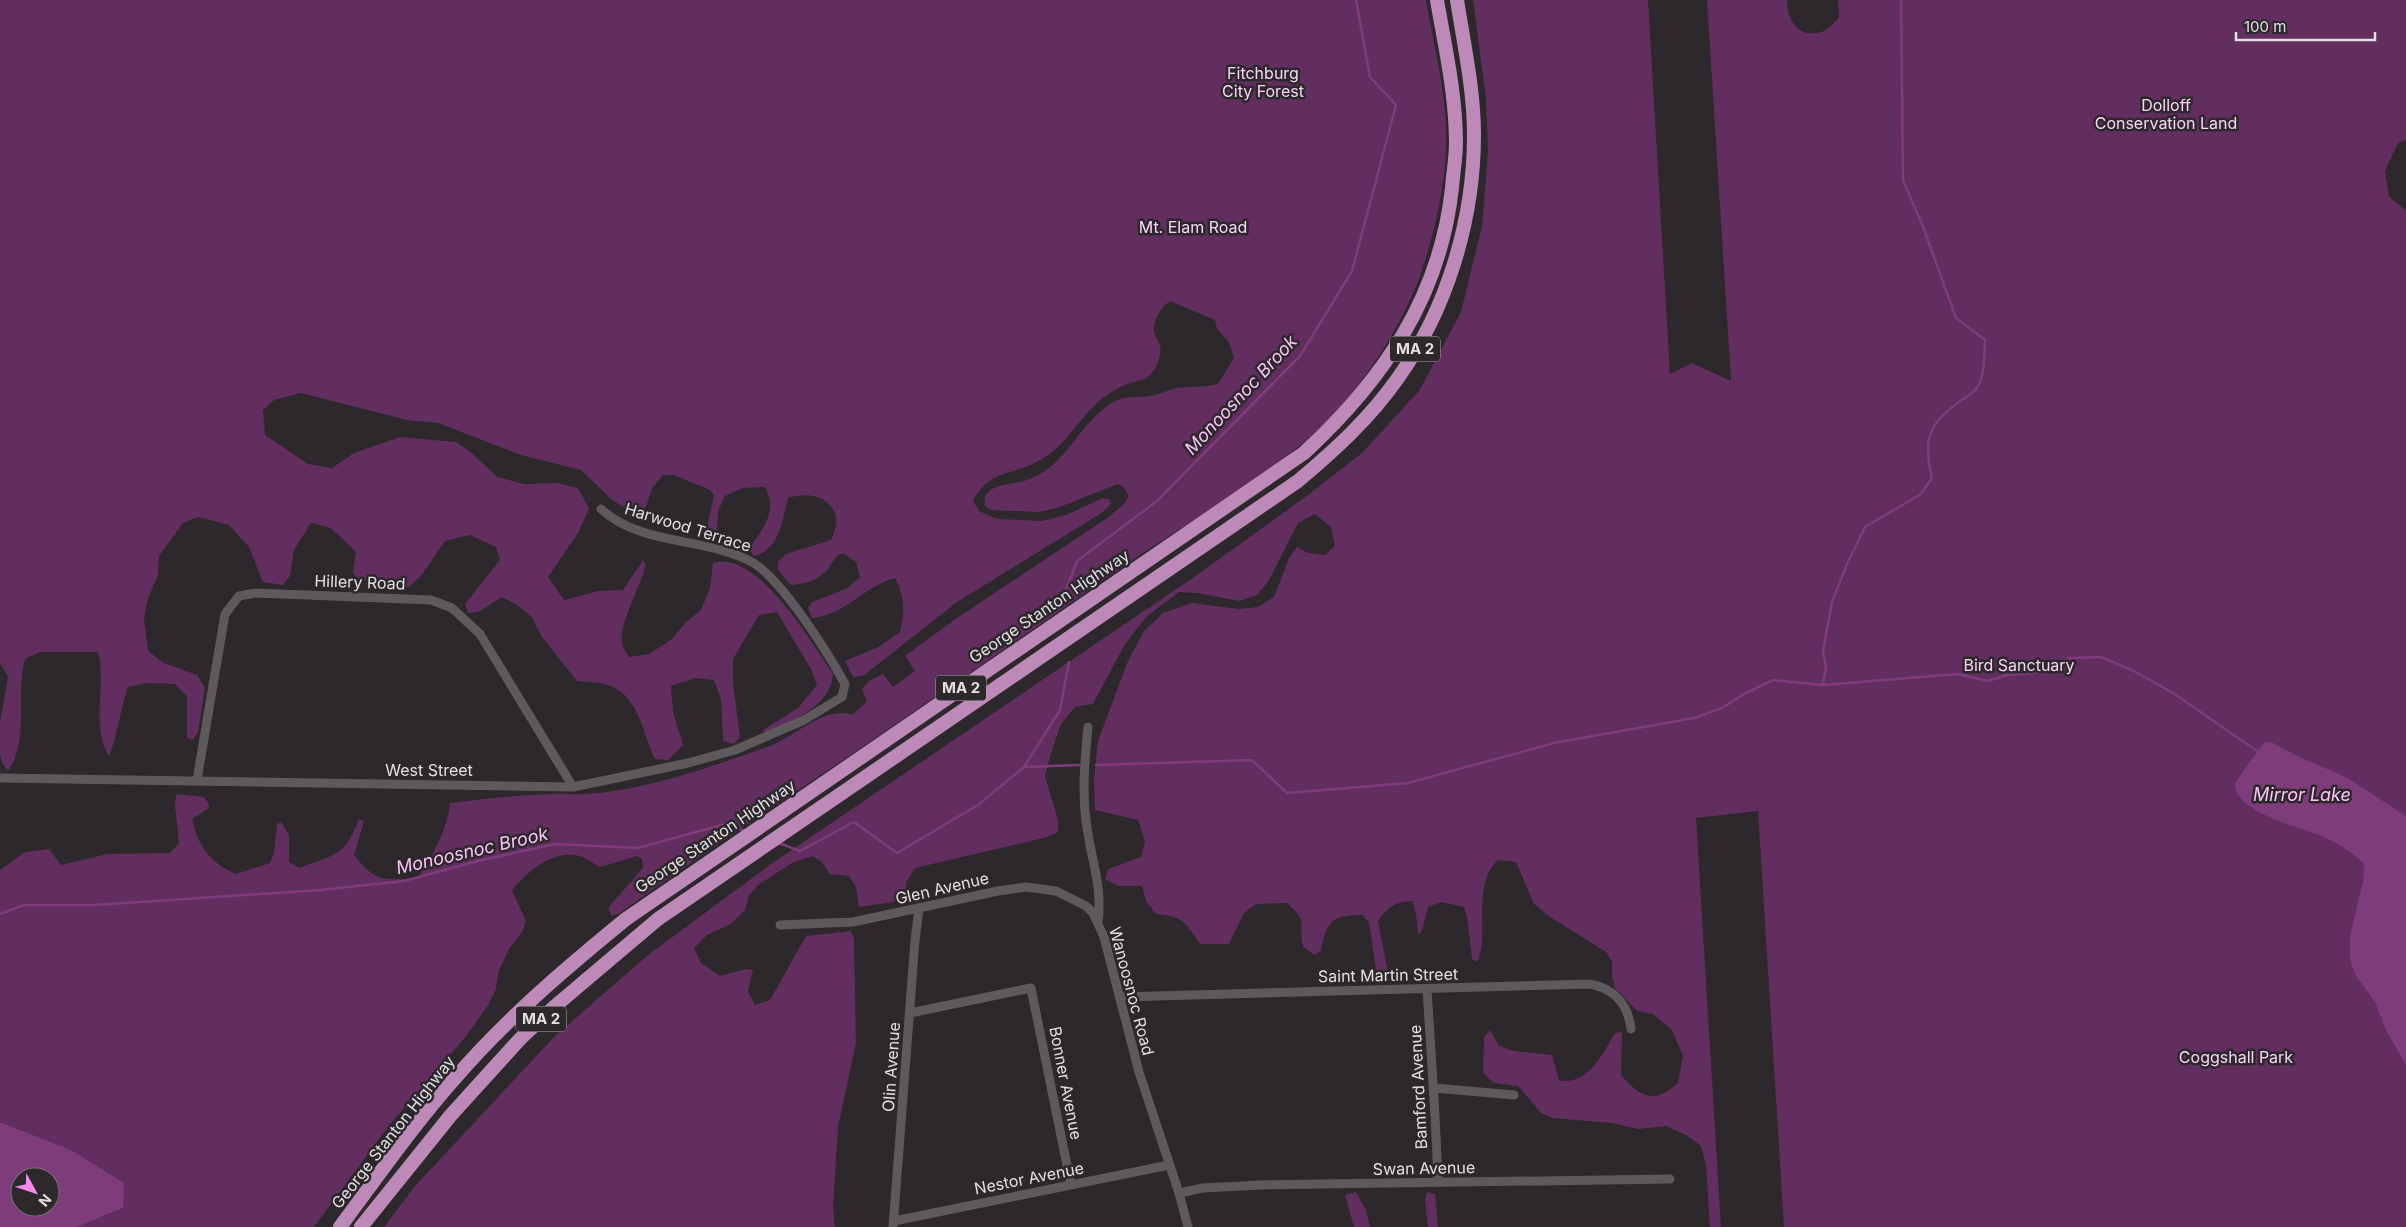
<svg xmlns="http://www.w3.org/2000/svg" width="2406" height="1227" font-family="Inter,sans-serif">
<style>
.green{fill:#622d5f}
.water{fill:#7f3c7b;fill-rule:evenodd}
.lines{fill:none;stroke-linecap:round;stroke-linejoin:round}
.stream{stroke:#7f3c7b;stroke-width:2.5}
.minor{stroke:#5d595d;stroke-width:9}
.trunk{stroke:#bd89b8;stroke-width:14}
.labels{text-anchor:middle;stroke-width:5;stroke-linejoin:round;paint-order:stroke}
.shield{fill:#2c282b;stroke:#aca9ab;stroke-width:1}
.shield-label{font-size:15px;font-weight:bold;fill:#e3e0e2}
.park-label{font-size:16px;fill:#fad4f6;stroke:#2c282b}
.street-label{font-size:16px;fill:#e3e0e2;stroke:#2c282b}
.water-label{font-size:18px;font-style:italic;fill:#fbc3f6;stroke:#2c282b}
</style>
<rect width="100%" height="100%" fill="#2c282b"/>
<!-- green -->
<path class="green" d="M0,0H1426C1434,47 1449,103 1446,151C1444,192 1434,234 1421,273C1405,320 1365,383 1330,418C1270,479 1191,519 1121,568C1031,631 940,694 849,756C772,808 695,859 620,913L612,916L608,908L643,868L642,859L637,856L600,867C593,863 583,856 575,855C550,852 527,872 512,890L526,921L522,932L509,949L498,973L496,989L488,1005L467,1035L391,1123L314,1227H77L123,1208L69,1149L0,1122V870L25,852L49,849L61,865L107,854L170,853L179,843L175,806L176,794L204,797L210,807L192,819C198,846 210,863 236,874L270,863L274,853L277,824L281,822L289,835V862L299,868C336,854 344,857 359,819L364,821L354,855C376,883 384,880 418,878C432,857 448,828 450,803C484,799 519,795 553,794C564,793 575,795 587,794C647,790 710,767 767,747C791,739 827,704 852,715L867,701L862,689L869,681L883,674L893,687L915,671L905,656L957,618L1110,516L1124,504L1129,496L1124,488L1118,484L1057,508L1038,512L991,510L985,506C980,484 1010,485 1024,481C1030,479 1037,476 1042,473C1071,455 1088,411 1120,399C1129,396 1141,398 1150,396C1159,395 1167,390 1176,388C1190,386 1202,388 1218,384L1234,358L1229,342L1217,329L1215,320L1170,301C1162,307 1153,319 1154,330C1154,335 1158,340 1160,345C1162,353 1157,370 1149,376C1144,381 1134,381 1128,384C1120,387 1111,392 1104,397C1081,414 1068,444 1042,459C1015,476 989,468 973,501L979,511L997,519L1042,521L1066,515L1103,498L1109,499L1111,504L1103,512L957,602L863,676L853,677L845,661L878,647L900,632C905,611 905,597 895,578C864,586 846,615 812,618L808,608L812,602L848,588L860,577L856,562L843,553C834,557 833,563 827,570C817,581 805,584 791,585L778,570V562L786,554L831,540C848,506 819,488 788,498C783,519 779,551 754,556L749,549C762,529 779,511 765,487L743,488L725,496L718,511L717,533L712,540L705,537L714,495L710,490L674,475H663L653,487L644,512H632L612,500L581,470L521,455L438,423L407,420L301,393L274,400L263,410L265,435L308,464L332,468L354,453L400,437L456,442L472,453L497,477L524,484L557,483L578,488L589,509L578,533L548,577L564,600L598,591L623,590L643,560L646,565C641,584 618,627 622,643C623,648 627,653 629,657L649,654L672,639L686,622L701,610L710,588L713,563C756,548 812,643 833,674C831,707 792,720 766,734L763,730L798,708L817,685L811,669L777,612L759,615L733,659V683L740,737L734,744L723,741L721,699L714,680L695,678L671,686L673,712L683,745L668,760L655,759C642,732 639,693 605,684C596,682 586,682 577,681L542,637L531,616L517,605L502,597L478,612L468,613L465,604L500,560L496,547L470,535L445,541L421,576L407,588L357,579L353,572L356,552L331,528L311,523L294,550L290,576L283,585L263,582L249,547L229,525L198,517L183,523L159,556L158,575L148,598L144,619L148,651L164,663L197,675L205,688L198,732L193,740L187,738V696L175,684L147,683L128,687C120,710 118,734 109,756C90,725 107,686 98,652H40L25,659C15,695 30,740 8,771L2,763L0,754V723L8,677L0,663Z
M1473,0H1648L1670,374L1692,363L1731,381L1707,0H1787C1787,22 1800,40 1824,31C1829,29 1834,22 1839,18L1838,0H2406V140L2398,143L2385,171L2389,197L2406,210V1227H1784L1758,811L1696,818L1721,1227H1710L1706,1166L1701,1146L1688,1136L1666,1126L1638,1129L1612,1123L1552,1118L1541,1113L1518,1086L1494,1083L1483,1073L1484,1037L1490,1030L1499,1046L1514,1051L1552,1055L1559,1080C1587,1087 1603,1053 1615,1033L1622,1032L1621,1075C1641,1098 1654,1104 1678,1083L1683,1056L1672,1030L1653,1014L1637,1011L1615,988L1612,976V962L1606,952L1550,917L1534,904L1516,862L1498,860C1470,886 1491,937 1477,962L1472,959L1467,917L1464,907L1441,902L1428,907L1422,931L1418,935L1416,913L1412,901C1395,902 1388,907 1378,921L1388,973L1384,978L1376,969L1369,923L1363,915C1333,915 1327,920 1321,950L1315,955L1303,947C1297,922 1311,924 1287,903L1256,904L1244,913L1229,944H1200C1185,922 1183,916 1156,914L1146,901L1142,886H1119L1105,879L1108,869L1141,857L1145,841L1138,820L1095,810L1094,780L1098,741L1128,661L1144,631L1163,613L1192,603L1239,609L1258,607L1274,597L1289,558L1297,547L1308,553L1325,555L1335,546L1331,527L1315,514L1298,523L1268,582L1257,595L1239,601L1198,593L1179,592L1147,616L1125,644L1093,704L1075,707L1061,724L1051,753L1045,776L1058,820V832L1044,838L915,868L906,883L907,900L859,907L856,887L849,876L830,874L821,861L812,856L792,863L758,885L749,896L745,910L731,924L707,935L694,948L701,963L720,976L746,969L753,970L748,991L755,1005L770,1000L806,936L851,931L854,939L856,1043L838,1127L833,1208L835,1227H384L415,1186L555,1036L648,955L771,864L1197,575L1308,495L1362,453L1419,391L1461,312L1482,226L1488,152L1486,99Z
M1356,1192L1366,1210L1370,1227H1354L1345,1195Z
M1427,1192L1435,1194L1438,1227H1428L1425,1201Z"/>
<!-- water -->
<path class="water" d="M2264,742L2273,743L2295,755L2346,777L2406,816V1065L2386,1030L2375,1002L2356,976L2350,960V936L2363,882L2364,864C2350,849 2330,839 2311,832C2291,825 2233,810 2235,783Z
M0,1122L69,1149L124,1183L123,1208L77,1227H0ZM20,1177H50V1207H20Z"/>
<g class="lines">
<!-- stream -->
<path class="stream" d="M1062,600L1077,561L1157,501L1300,356L1352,271L1396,105L1370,77L1356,0
M1823,684L1826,668L1823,651L1832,602L1847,564L1865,527L1921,494L1932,478C1924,445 1926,426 1955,405C1961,400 1971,395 1976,389C1985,378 1984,354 1985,340L1956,318L1924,229L1903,180L1901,0
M1096,765L1252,760L1287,793L1408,783L1554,743L1694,718L1722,708L1744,694L1773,680L1823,685L1958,674L1988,681L2007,675L2044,672L2069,658L2101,657L2134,671L2173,693L2257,751
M1024,767L1079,765
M779,843L800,851L854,822L897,853L978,805L1024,767L1060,710L1069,662
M0,914L24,905H95L320,890L404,881L482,860L555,844L638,848L725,824L745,831"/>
<!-- minor -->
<path class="minor" d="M1088,727C1085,757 1082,789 1086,820C1090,857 1103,885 1098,923
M0,778L573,787L688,763L735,750L804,720L842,697L845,684C828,653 780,576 750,561C704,537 641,546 601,509
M197,780L225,614L239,596L256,593L431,600L452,608L480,634L573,787
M780,925L853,922L998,891L1026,887L1056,891L1086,906L1093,913L1104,937L1139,1072L1179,1193L1188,1227
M1427,989C1431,1054 1436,1118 1438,1183
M1121,997L1589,984C1614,988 1628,1004 1631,1029
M910,1013L1031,988L1071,1185
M1434,1088L1514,1095
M1179,1193L1203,1188L1261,1185L1670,1179
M894,1221L1169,1165
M893,1227L915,940L919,909"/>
<!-- trunk -->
<path class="trunk" d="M340,1227C378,1176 414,1124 456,1077C507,1018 566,968 626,919L1304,453C1383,380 1440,298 1452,188C1453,173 1456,158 1456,143C1456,95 1445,47 1437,0
M361,1227L451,1115L520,1039L554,1007L658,919L1298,481C1335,450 1370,418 1398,378C1447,309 1474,220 1474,135C1474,90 1464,45 1457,0"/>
</g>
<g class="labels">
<!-- shield labels -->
<g class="shield">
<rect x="1390" y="336.5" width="50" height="25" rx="4"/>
<rect x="936" y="675.5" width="50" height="25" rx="4"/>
<rect x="516" y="1006.5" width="50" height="25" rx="4"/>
</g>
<g class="shield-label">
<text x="1415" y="354">MA 2</text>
<text x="961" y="693">MA 2</text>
<text x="541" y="1024">MA 2</text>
</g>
<!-- park labels -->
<g class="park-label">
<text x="1263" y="79">Fitchburg<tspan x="1263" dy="18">City Forest</tspan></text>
<text x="2166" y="111">Dolloff<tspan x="2166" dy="18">Conservation Land</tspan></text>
<text x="1193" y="233">Mt. Elam Road</text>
<text x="2019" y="671">Bird Sanctuary</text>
<text x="2236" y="1063">Coggshall Park</text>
</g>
<!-- street labels -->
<g class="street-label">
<text transform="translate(688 527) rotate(17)" y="6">Harwood Terrace</text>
<text transform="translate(360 582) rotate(2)" y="6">Hillery Road</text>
<text transform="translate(1049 606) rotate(-34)" y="6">George Stanton Highway</text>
<text x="429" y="776">West Street</text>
<text transform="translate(715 836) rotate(-34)" y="6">George Stanton Highway</text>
<text transform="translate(942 888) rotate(-13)" y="6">Glen Avenue</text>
<text transform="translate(1388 975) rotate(-1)" y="6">Saint Martin Street</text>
<text transform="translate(1132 991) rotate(75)" y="6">Wanoosnoc Road</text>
<text transform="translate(891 1067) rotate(-86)" y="6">Olin Avenue</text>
<text transform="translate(1066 1083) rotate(79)" y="6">Bonner Avenue</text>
<text transform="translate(1418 1087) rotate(-93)" y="6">Bamford Avenue</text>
<text transform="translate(393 1132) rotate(-52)" y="6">George Stanton Highway</text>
<text transform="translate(1424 1168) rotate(-1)" y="6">Swan Avenue</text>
<text transform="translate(1029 1178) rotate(-11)" y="6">Nestor Avenue</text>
</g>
<!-- water labels -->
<g class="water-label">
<text transform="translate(1241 395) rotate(-47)" y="6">Monoosnoc Brook</text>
<text x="2302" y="801">Mirror Lake</text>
<text transform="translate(472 851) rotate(-13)" y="6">Monoosnoc Brook</text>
</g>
</g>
<!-- north arrow -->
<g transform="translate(35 1192) rotate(130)"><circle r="24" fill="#2c282b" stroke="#757274"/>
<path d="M0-4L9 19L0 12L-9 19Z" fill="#f589ee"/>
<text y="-8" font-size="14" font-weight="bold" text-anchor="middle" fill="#e3e0e2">N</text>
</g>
<!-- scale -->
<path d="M2236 32v8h139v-8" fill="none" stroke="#e3e0e2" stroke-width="2.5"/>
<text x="2244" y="32" font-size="15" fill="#e3e0e2" stroke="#2c282b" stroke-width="4" paint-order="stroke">100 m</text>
</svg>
